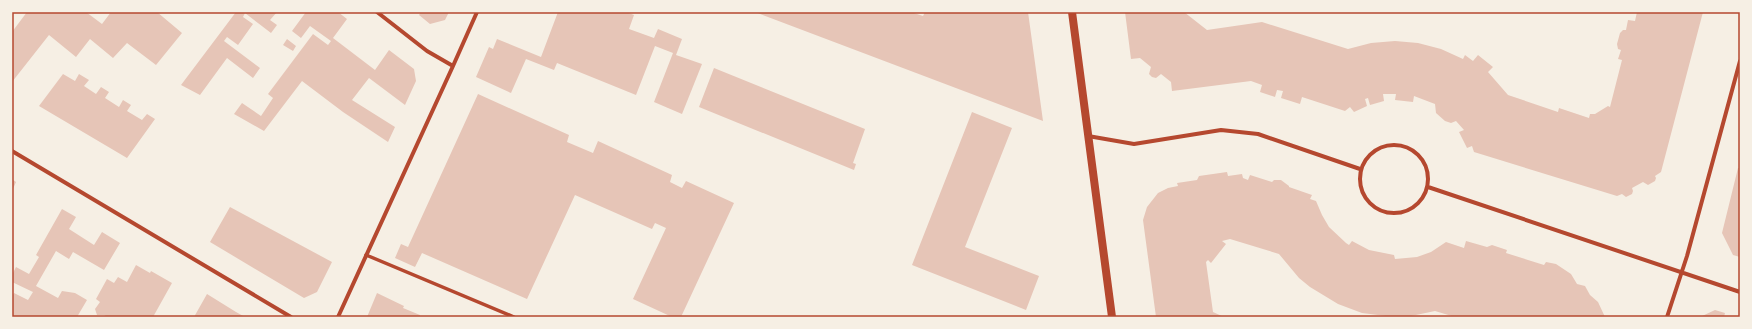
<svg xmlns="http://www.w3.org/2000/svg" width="1752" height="329" font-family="'Alegreya Sans',sans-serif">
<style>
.building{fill:#e6c5b7}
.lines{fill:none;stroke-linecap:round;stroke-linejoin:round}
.pedestrian{stroke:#b5482f;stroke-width:3.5}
.minor{stroke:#b5482f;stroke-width:4}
.secondary{stroke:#b5482f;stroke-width:8}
.neatline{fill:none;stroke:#b5482f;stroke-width:1.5}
</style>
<rect width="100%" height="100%" fill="#f6efe4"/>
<!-- building -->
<path class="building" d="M27,12H86L102,24L111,12H157L182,33L156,65L127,43L113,58L90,39L76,57L49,35L12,82V32Z
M236,12H277L270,20L277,25L271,33L245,13L243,17L253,24L238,45L227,37L224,41L260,68L253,78L227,58L200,95L181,85Z
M306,12H338L347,19L333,38L375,70L389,50L414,69L416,81L405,105L369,78L352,100L395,127L388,142L343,112L302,81L264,131L234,114L242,103L261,116L273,98L268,94L313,34L328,45L331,41L310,26L301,38L292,31Z
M421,12H449L445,20L430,24L419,15Z
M558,12H626L634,15L629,29L654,38L658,29L682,39L676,55L702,64L682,114L654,102L673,53L655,46L636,95L557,63L554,70L526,59L511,93L476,77L489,47L493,49L497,39L541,57Z
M755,12H911L923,16L925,12H1028L1043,121Z
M1125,12H1184L1207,30L1262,22L1348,49L1371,43L1395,41L1418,43L1441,49L1463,59L1465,55L1473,61L1478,55L1493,67L1488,72L1508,95L1558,112L1559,108L1589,118L1590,114H1595L1608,106L1610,107L1622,60L1618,59L1621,50L1618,49L1617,44L1620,33L1623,30H1626L1628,20L1635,21L1637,12H1703L1661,172L1655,176L1656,178L1655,181L1648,185L1643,182L1632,188L1633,191L1632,194L1626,197L1622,194L1617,196L1474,152L1472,146L1467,148L1459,132L1464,130L1456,121L1451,123L1445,121L1436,113L1435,104L1414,96L1413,102L1395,100L1396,94H1383L1384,101L1370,105L1368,98L1365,99L1367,106L1354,112L1350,107L1345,111L1302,97L1300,104L1281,98L1283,91L1277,90L1275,97L1260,92L1262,85L1251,81L1172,91L1171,82L1161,74L1156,78L1152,77L1149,74L1151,67L1140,58L1131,59Z
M287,39L296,46L293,51L283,45Z
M714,68L865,129L853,163L856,164L854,170L699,107Z
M63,74L75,81L79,74L89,80L84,86L96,94L101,87L109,92L105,98L119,107L123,100L131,105L127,111L142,120L147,114L155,119L127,158L39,106Z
M478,94L569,135L567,142L593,153L598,141L672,175L670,182L682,188L686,181L734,203L681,317H672L633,299L666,228L655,223L652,229L575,195L527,299L422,253L415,267L395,258L401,244L408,247Z
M972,112L1012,128L965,247L1039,276L1026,310L912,265Z
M1738,168H1740V257L1733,255L1722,233Z
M1227,172L1228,176L1242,174L1243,178L1248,180L1250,175L1272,182L1274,180H1281L1289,186V187L1312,195L1310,199L1316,201L1322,215L1329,227L1346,243L1349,245L1352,241L1369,250L1394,255L1395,259L1417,257L1431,252L1446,242L1464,248L1466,241L1487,247L1492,245L1507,250L1506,253L1544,265L1546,262L1556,264L1571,274L1577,284L1585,286L1590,295L1598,302L1605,317H1455L1435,311L1411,316H1386L1362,313L1338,304L1310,287L1299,278L1279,254L1230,239L1222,241L1226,244L1211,263L1208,260L1206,262L1213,312L1224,317H1156L1143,220L1147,207L1158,193L1168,188L1178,186L1177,183L1197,180L1199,176Z
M12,179L16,182L12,191Z
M230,207L332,262L317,292L304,298L210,242Z
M62,209L76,217L69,229L94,245L102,232L120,243L104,270L73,252L69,259L56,251L36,286L58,298L62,291L75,293L87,300L77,317H12V297L14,293L28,300L33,292L12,282V275L16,267L29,274L39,257L36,255Z
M136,265L150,273L151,271L172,283L153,317H108L104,315H97L95,309L100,302L96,299L107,279L114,283L118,277L127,282Z
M377,293L404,306L403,308L420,315V317H367Z
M207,294L236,312L245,317H194Z
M1715,310L1725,313L1724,317H1700Z"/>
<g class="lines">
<!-- pedestrian -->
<path class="pedestrian" d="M366,255L514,317"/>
<!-- minor -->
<path class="minor" d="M377,12L427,51L453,66
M1088,136L1134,144L1221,130L1258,134L1360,169
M1360 179a34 34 0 1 1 68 0a34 34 0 1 1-68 0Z
M12,151L291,317
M1428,187L1740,292
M338,317L453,66L477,12
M1667,317L1687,256L1740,61"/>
<!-- secondary -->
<path class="secondary" d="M1072,12L1112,317"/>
</g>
<!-- border -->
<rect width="1752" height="329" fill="none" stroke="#f6efe4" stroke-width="26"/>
<rect x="13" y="13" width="1726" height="303" class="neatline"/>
</svg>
